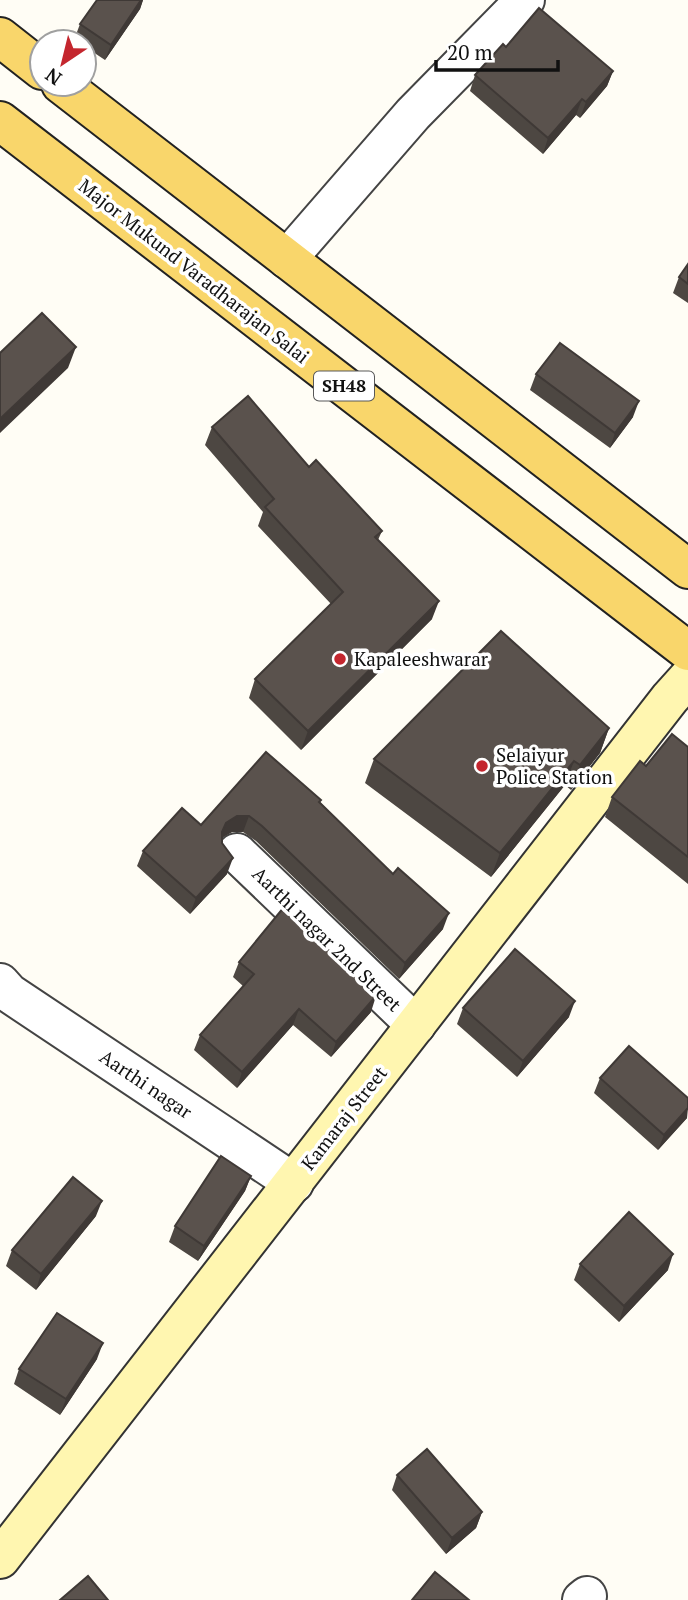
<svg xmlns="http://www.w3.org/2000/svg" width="688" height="1600" font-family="'PT Serif',serif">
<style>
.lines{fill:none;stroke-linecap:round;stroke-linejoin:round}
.street-casing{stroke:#444;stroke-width:42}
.secondary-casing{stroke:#333;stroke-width:42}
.primary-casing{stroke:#222;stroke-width:42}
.street{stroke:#fff;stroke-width:38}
.secondary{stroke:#fff6b0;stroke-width:38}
.primary{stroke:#f9d66b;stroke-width:38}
.wall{fill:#4d4742}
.shaded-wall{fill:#3f3936}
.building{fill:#5a524d;stroke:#3f3936;stroke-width:2}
.poi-dot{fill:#c4262e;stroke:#fff;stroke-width:2.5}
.labels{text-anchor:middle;stroke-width:7;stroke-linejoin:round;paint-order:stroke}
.shield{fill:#fff;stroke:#585858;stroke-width:2}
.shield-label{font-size:18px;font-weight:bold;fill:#111}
.street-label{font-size:19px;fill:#111;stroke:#fff}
.poi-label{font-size:19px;fill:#111;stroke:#fff;text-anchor:start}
</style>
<rect width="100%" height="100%" fill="#fffdf5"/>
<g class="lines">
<defs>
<path id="street" d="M287,259L413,114L525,0
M237,853L416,1025
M0,983L9,993L294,1183
M582,1600L587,1596"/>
<path id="secondary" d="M0,1559L670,698L688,678"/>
<path id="primary" d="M0,37L42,70
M61,84L688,569
M0,121L688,651"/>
</defs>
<!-- street casing -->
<use href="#street" class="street-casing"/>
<!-- secondary casing -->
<use href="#secondary" class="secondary-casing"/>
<!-- primary casing -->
<use href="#primary" class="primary-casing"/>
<!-- street -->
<use href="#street" class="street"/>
<!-- secondary -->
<use href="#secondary" class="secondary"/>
<!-- primary -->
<use href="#primary" class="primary"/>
</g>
<!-- wall -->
<path class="wall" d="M97,0H143L140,9L105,60L84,46V42H78L74,40L80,24Z
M506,47L613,71L607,86L580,118L576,115L543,154L470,91L475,75Z
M688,264V303L673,293L679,277Z
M536,374L633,417L610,448L530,390Z
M212,427L309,467L382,531L378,540L432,619L301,750L249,698L255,679L331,604L258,526L263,512L205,445Z
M609,728L600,753L571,790L565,785L491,877L365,783L374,759Z
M688,747V884L605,817L612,797L646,766Z
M321,800L320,802L443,929L399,979L256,841L243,832H232L222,838L227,874L190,914L137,866L143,851L201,825Z
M239,962L371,1012L331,1057L293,1025L237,1088L194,1050L200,1035L243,986L233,977Z
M463,1008L569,1017L517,1077L457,1024Z
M600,1078L687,1118L658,1150L594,1093Z
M251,1176L245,1191L198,1261L169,1242L175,1226Z
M96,1216L36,1290L6,1266L12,1250Z
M580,1264L668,1270L619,1322L574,1280Z
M97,1359L60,1415L14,1384L19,1369Z
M397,1475L482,1512L476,1528L446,1554L392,1490Z"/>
<!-- shaded-wall -->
<path class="shaded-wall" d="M141,0H143L140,9L105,60L111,45Z
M613,71L607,86L580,118L586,102Z
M582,99L576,115L543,154L548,138Z
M76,347L68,368L0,433V419Z
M639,401L633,417L610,448L615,433Z
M439,601L432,619L301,750L308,731Z
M609,728L600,753L571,790L580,765Z
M574,761L565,785L491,877L500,853Z
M237,816H249L243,832H232L221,838L222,832L226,823Z
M233,858L227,874L190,914L196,898Z
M449,913L443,929L399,979L405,963Z
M376,996L371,1012L331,1057L336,1042Z
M575,1001L569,1017L517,1077L523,1061Z
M299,1009L293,1025L237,1088L242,1072Z
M688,1108L687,1118L658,1150L664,1135Z
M251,1176L245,1191L198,1261L204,1246Z
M102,1201L96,1216L36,1290L41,1274Z
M673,1254L668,1270L619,1322L624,1306Z
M103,1343L97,1359L60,1415L66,1399Z
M482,1512L476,1528L446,1554L452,1538Z"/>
<!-- building -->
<path class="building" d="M97,0H141L111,45L80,24Z
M539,8L613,71L586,102L582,99L548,138L475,75L503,44L506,47Z
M688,264V284L679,277Z
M42,313L76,347L0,419V353Z
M560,343L639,401L615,433L536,374Z
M248,396L309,467L316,460L382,531L375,537L439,601L308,731L255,679L343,592L265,507L274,499L212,427Z
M501,631L609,728L580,765L574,761L500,853L374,759Z
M672,734L688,747V857L612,797L640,761L646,766Z
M266,752L321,800L319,802L393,874L398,868L449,913L405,963L262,826L249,816H237L226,823L222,832V843L233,858L196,898L143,851L182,808L201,825Z
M284,907L376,996L336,1042L299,1009L242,1072L200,1035L254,974L239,962Z
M515,949L575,1001L523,1061L463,1008Z
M629,1046L688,1098V1108L664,1135L600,1078Z
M221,1156L251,1176L204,1246L175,1226Z
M73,1177L102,1201L41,1274L12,1250Z
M629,1212L673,1254L624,1306L580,1264Z
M57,1313L103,1343L66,1399L19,1369Z
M427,1449L482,1512L452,1538L397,1475Z
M435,1572L469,1600H412Z
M88,1576L108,1600H60Z"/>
<!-- markers -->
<g class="poi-dot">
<circle cx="340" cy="659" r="7"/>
<circle cx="482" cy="766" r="7"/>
</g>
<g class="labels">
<!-- shield labels -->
<rect class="shield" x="314" y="371.5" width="60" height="29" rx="5"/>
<g class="shield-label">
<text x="344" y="392">SH48</text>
</g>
<!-- street labels -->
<g class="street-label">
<text transform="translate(194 271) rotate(38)" y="7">Major Mukund Varadharajan Salai</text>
<text transform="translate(327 939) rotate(44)" y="7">Aarthi nagar 2nd Street</text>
<text transform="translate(146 1084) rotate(34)" y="7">Aarthi nagar</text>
<text transform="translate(344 1118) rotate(-52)" y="7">Kamaraj Street</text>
</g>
<!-- poi labels -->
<g class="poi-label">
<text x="354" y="666">Kapaleeshwarar</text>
<text x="496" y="762">Selaiyur<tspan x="496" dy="22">Police Station</tspan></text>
</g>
</g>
<!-- north arrow -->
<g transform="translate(63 63) rotate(215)"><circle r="33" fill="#ffffff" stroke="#a0a0a0" stroke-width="2"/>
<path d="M0-5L12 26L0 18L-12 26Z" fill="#c4262e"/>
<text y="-10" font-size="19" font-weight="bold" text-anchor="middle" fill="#111111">N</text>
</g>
<!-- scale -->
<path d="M436 60v10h122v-10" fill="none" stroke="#111111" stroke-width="3.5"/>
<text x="447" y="60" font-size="21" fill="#111111" stroke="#ffffff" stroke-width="5" paint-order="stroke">20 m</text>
</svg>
